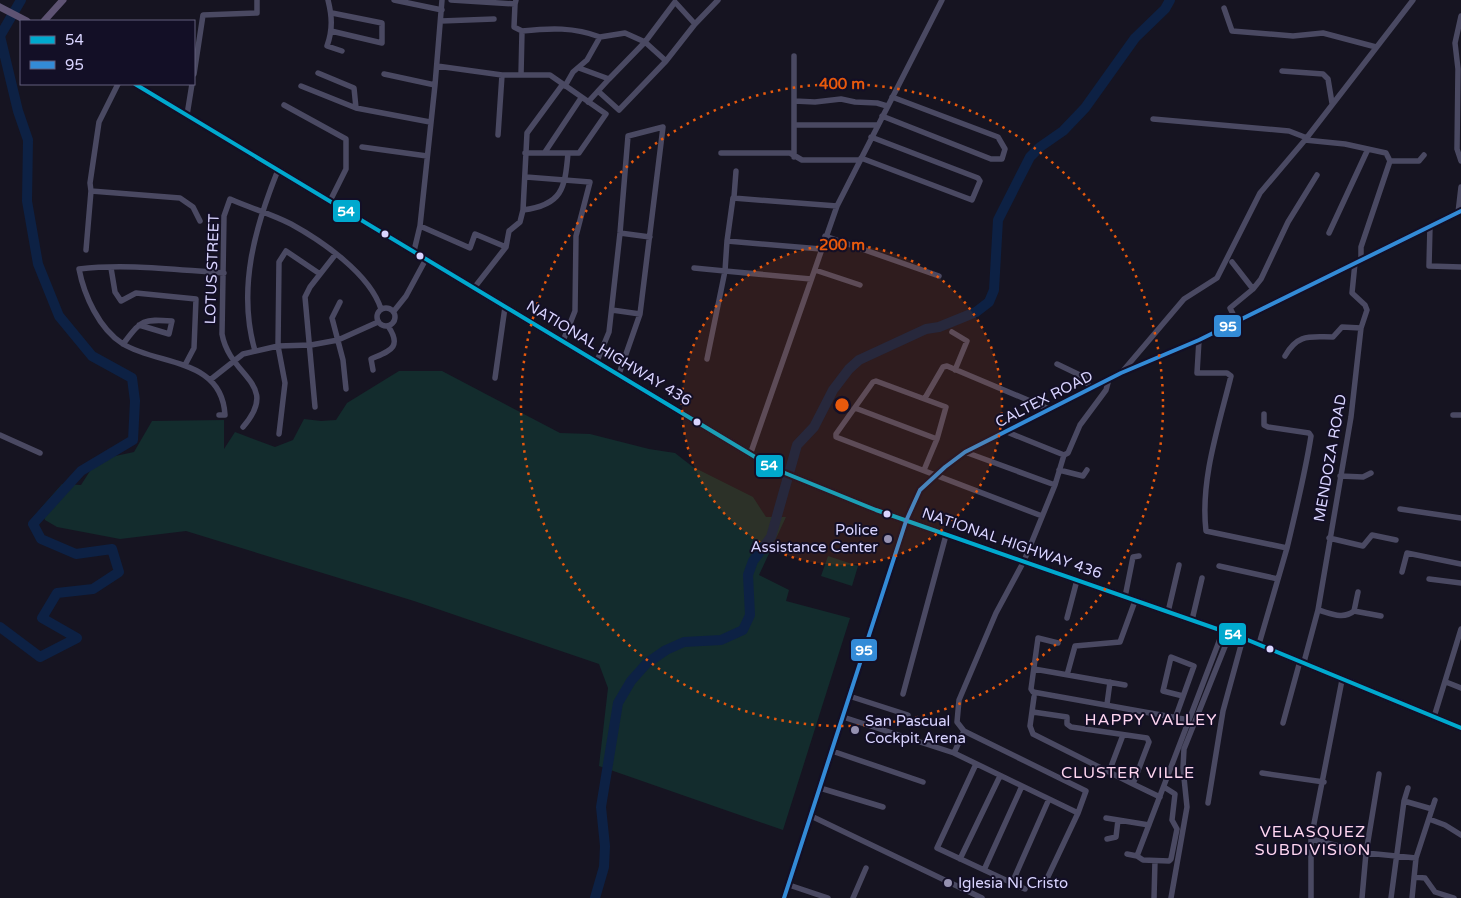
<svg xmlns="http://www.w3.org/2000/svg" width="1461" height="898" font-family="'Varela Round',sans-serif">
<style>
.green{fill:#132c2d}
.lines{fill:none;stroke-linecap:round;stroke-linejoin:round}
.river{stroke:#0d2144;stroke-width:10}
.minor{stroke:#4a4962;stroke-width:5.5}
.major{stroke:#5e5373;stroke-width:7}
.bus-1-casing{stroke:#130f26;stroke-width:8}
.bus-2-casing{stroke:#130f26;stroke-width:8}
.bus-1{stroke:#00a9ce;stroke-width:4}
.bus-2{stroke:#338bd7;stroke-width:4}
.ring{fill:none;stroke:#e8590c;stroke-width:2.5;stroke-dasharray:2.5 5}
.bus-dot{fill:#d9d4ff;stroke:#130f26;stroke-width:2}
.poi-dot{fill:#9591b1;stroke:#130f26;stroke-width:2}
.labels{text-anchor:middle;stroke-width:4;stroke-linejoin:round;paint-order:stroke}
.street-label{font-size:15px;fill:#d9d4ff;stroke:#130f26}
.poi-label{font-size:15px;fill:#d9d4ff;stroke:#130f26;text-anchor:start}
.neighbourhood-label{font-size:16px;letter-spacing:1px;fill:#ffd6f0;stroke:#130f26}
.centre{fill:#e8590c;stroke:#130f26;stroke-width:2.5}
.ring-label{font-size:15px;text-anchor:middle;font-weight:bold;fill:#e8590c;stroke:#130f26;stroke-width:4;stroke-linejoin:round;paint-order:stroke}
.line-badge{stroke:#130f26;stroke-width:2}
.badge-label{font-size:14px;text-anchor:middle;font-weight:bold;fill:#fff}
</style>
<rect width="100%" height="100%" fill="#161421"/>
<!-- green -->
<path class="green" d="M399,371H442L560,433L590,434L649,449L675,453L693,467L753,497L766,517H786L759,575L789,590L786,601L850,618L783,830L599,766L608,688L599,664L414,601L186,531L120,539L57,527L45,520L41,508L62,484L81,485L97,460L134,452L152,421L224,420V449L235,432L275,447L293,440L304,419L321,421L336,420L347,403Z
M828,556L858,566L852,586L821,576Z"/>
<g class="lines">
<!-- river -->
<path class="river" d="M0,627L40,657L77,638L42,618L57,593L93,589L119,572L112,549L76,554L41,539L33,524L81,471L133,440L135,401L132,378L92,356L59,316L38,264L27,201L28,140L18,111L0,36L21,0
M595,898L604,867L605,846L601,807L618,703L631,681L647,663L666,650L684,642L721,640L743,630L750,615L748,575L753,561L771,537L797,445L814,427L833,390L849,369L859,360L926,329L939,327L976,312L989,302L994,290L998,220L1030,157L1040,147L1063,131L1085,108L1135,38L1165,9L1170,0"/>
<!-- minor -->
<path class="minor" d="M328,0C332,16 333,29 327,46L342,51
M394,0L442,10
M451,0L515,4L516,0
M515,4L514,27L522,31L521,75
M1224,8L1232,31L1293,36L1323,33L1376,47
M1461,16L1455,43L1458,69L1457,149L1461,161
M441,21L494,19
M695,24L718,0
M331,31L382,43V23L332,13
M522,31C550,28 574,27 600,37L587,60L573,72L565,86
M794,56V157
M437,66L502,75H550L606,114L579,153H525
M579,68L609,79L645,42L675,2L695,24L666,61L645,42L625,33L600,37
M1282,71L1323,74L1328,79L1332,103
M318,73L354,88L356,108
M194,74L203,15L257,13V0
M384,74L435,85
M301,86L356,108L430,122
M598,91L619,110L666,61
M794,101L815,102L841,99L855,102L877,103L887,106
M588,102L609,79
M284,105L346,139V169L330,201
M187,115L192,84
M882,116L991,159H1002L1005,149L998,137L892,97
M1153,119L1289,131L1307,138
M794,125H878
M498,135L502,75
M1305,140L1345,144L1386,153L1390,161L1361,247V260
M362,147L427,156
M545,152L581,98
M721,153H790L802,160H859
M861,158L972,200L980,181L978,178L871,137
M1390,161H1419L1424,155
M526,177L590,182L576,236L575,311L563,341
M91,191L180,198L193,207L200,221
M734,197L736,171
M523,210L527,133L563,84
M1458,213L1461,187
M420,226L470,248L475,234L506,247
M1430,226L1429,266L1461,267
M620,233L650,237
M1329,233L1368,149
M825,236L939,276
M727,241L733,198L837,206
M86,250L91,191L90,183L99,122L118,84
M414,251L420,226L435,85L442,0
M1232,262L1253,289
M111,268L115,292L121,301L136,293L196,299L194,348L185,365
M694,268L725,271L707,359
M815,270L860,285
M811,279L725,271L727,241L821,249
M474,288L506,247L509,231L520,222L523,210C562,205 565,189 568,153
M340,302L332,318L343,360L346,389
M377 317a9 9 0 1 1 18 0a9 9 0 1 1-18 0Z
M612,310L640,314
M394,311L406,296L426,259
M1237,322L1230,308L1253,289L1261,279L1288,222L1317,175
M952,332L967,341L955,370
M1199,340L1197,373H1227L1231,376C1219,425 1200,480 1206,531L1287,548L1278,579L1219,566
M123,344C142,320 141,319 172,321L169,334L139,325
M255,351C237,289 255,227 278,170
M1285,356C1298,333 1310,337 1333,337L1342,327L1361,328
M597,361L609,332L620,233L628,136L663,127L640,314L619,374
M1057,364L1084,377L1090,388
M373,370L371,359C389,351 403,348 388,326
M1122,372L1184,299L1217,278L1260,193L1305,140L1413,0
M495,378L505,307
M210,380L243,354L278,346L311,345L338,340L378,322
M925,398L943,367L947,366L1049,409
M315,407L305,297L310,287L335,255
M855,408L937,439
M1264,414V425L1268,427L1309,433L1311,436C1305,474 1296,510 1287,548
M219,415H225C222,358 160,366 123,344C99,329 84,295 79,269C126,263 177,270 224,273
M1453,415H1461
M243,427C281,383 230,378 222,334L224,216L230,199C250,208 272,214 291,224C322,241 370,274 381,309
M1007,432L1064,455L1055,485L1024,561L996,613L959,700L957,722L964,731L1086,791L1078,813L1044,885
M279,434L285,383L278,346L279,262L286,251L320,274
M0,435L40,453
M965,452L1055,485
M750,455L837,206L942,0
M1064,455L1068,453L1080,425L1106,390L1109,379
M924,470L937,439L946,407L876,381L873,382L836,434V437L1042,516
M1059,470L1083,476L1087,470
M1340,476L1363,477L1371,473
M1400,509L1461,518
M1329,538L1363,546L1372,535L1396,540
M1402,572L1407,553L1461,564
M1429,579L1461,583
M1125,597L1133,557L1139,556
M1318,610C1330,613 1343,620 1354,611L1381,616
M1354,611L1358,592
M1168,612L1179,565
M1067,618L1077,580
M1192,620L1202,578
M1058,643L1038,638L1031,689L1033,692L1189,720
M1259,644L1278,579
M1304,662L1318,610L1351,417L1361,328L1367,310L1365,305L1352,293L1355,263
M1034,669L1125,685
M1067,675L1075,646L1120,642L1135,601
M1342,680L1311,839L1366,853L1416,858
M1446,682L1461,688
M903,694L946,535
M849,696L908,715
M1107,704L1110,682
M1033,712L1067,717V724L1071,727L1147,738L1149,742L1133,784L1033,734L1030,726L1034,697
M1176,716L1194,666L1171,657L1163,691L1183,696
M843,717L954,753L1078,813
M1434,717L1461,629
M1283,723L1300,661
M832,751L923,782
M954,753L964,731
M976,764L937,848L1025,889
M1109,772L1123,735
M1262,773L1324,782
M1133,784L1160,797
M820,788L883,807
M1404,801L1408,788
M1208,803L1223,711L1243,638
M811,816L982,898
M1106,818L1149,825
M1429,819L1445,825L1461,835
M1107,839L1116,837L1118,820
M1127,854L1137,856L1143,860L1169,861L1171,859L1177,829L1172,820L1175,794L1164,787
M1137,856L1223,631
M960,859L1000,776
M984,870L1022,786
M1414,877L1425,878L1435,892L1454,898
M1012,883L1049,799
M789,885L828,898
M784,898L906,521L920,490L945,467L965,452L1121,373L1199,340L1461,211
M853,898L866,868
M1154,898L1155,861
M1171,898L1187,807L1183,768L1184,749L1230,634
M1311,898V839
M1362,898L1366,853L1379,774
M1391,898L1404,801L1432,809
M1412,898L1416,858L1435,800"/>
<!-- major -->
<path class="major" d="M0,7L27,21
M44,21L63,0
M135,84L775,469L876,510L1243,638L1461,728"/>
<defs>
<path id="bus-1" d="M135,84L775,469L876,510L1243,638L1461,728"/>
<path id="bus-2" d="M784,898L906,521L920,490L945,467L965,452L1121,373L1199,340L1461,211"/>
</defs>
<!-- bus-1 casing -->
<use href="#bus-1" class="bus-1-casing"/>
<!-- bus-2 casing -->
<use href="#bus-2" class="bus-2-casing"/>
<!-- bus-1 -->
<use href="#bus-1" class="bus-1"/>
<!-- bus-2 -->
<use href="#bus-2" class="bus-2"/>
</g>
<!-- distance rings -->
<circle cx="842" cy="405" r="160" fill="#e8590c" fill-opacity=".12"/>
<g class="ring">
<circle cx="842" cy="405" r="160"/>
<circle cx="842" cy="405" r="321"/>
</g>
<!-- markers -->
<g class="bus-dot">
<circle cx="385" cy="234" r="4.5"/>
<circle cx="420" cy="256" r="4.5"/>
<circle cx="697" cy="422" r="4.5"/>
<circle cx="887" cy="514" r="4.5"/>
<circle cx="1270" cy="649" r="4.5"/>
</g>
<g class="poi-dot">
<circle cx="888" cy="539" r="5"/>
<circle cx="855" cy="730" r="5"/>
<circle cx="948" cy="883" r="5"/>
</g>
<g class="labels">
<!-- street labels -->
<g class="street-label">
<text transform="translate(212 269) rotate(-88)" y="5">LOTUS STREET</text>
<text transform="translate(609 353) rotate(31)" y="5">NATIONAL HIGHWAY 436</text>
<text transform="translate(1044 399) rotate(-27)" y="5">CALTEX ROAD</text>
<text transform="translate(1330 458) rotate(-80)" y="5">MENDOZA ROAD</text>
<text transform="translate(1012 543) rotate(19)" y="5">NATIONAL HIGHWAY 436</text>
</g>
<!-- poi labels -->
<g class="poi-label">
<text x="878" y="535" text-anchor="end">Police<tspan x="878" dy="17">Assistance Center</tspan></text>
<text x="865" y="726">San Pascual<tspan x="865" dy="17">Cockpit Arena</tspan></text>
<text x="958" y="888">Iglesia Ni Cristo</text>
</g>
<!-- neighbourhood labels -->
<g class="neighbourhood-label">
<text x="1151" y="725">HAPPY VALLEY</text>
<text x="1128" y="778">CLUSTER VILLE</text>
<text x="1313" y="837">VELASQUEZ<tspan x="1313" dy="18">SUBDIVISION</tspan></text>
</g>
</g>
<circle cx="842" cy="405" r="8" class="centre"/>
<g class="ring-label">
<text x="842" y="89">400 m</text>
<text x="842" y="250">200 m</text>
</g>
<g class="line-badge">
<rect x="332" y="199" width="29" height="24" rx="5" fill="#00a9ce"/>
<rect x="1213" y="314" width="29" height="24" rx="5" fill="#338bd7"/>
<rect x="755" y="454" width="29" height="24" rx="5" fill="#00a9ce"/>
<rect x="1218" y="622" width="29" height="24" rx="5" fill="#00a9ce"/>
<rect x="850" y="638" width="28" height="24" rx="5" fill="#338bd7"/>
</g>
<g class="badge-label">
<text x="346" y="216">54</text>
<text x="1228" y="331">95</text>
<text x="769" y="470">54</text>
<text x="1233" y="639">54</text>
<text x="864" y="655">95</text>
</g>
<!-- legend -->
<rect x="20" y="20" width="175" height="65" fill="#130f26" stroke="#625e7d"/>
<rect x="30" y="36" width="25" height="8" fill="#00a9ce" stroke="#625e7d"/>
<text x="65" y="45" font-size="15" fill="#d9d4ff">54</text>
<rect x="30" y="61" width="25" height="8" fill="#338bd7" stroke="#625e7d"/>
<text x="65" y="70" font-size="15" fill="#d9d4ff">95</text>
</svg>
